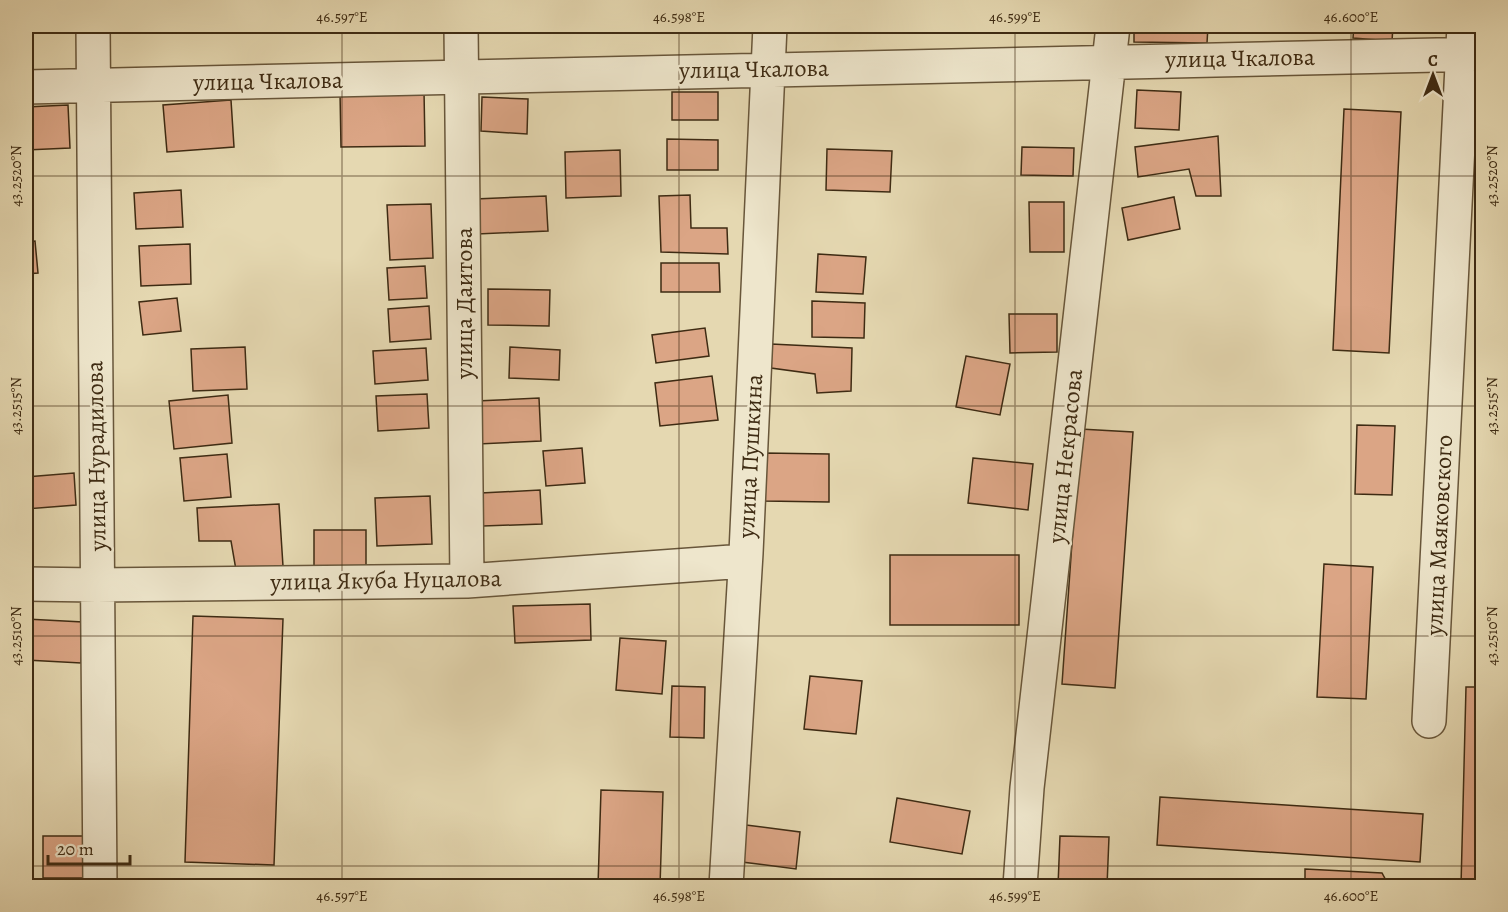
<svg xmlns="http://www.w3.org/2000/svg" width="1508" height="912" font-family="Alegreya,serif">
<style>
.building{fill:#dba585;stroke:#3e2b13;stroke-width:1.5}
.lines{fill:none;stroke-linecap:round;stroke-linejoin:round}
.minor-casing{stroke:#68563a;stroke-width:36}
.minor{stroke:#eee6cc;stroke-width:33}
.ticks{fill:none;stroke:#3e2b13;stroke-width:1.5;stroke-opacity:0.45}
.labels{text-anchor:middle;stroke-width:5;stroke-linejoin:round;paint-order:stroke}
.street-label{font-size:24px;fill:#3e2b13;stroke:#eee6cc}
.neatline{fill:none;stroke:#3e2b13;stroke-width:2}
.ticks-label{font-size:15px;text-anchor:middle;fill:#3e2b13}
</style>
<rect width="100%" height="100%" fill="#e5d8b1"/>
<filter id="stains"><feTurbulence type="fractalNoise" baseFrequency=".00333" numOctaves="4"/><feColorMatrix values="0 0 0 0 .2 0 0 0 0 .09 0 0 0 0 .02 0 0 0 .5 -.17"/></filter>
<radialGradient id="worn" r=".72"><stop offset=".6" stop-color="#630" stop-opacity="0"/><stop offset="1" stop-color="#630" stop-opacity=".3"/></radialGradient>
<!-- building -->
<path class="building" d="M789,26H835V31L789,30Z
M920,26H986V29L920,27Z
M1134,26H1208L1207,43L1134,42Z
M1255,26H1295V29L1255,28Z
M1354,26H1393L1392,41L1353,38Z
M1137,90L1181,92L1179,130L1135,128Z
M424,91L425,146L341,147L340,92Z
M672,92H718V120H672Z
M482,97L528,99L527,134L481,131Z
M231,100L234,147L167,152L163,105Z
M68,105L70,148L26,150V107Z
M1344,109L1401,112L1389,353L1333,350Z
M1218,136L1221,196H1196L1189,169L1138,177L1135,147Z
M667,139L718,140V170H667Z
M1022,147L1074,148L1073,176L1021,175Z
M827,149L892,151L890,192L826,190Z
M620,150L621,196L566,198L565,152Z
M181,190L183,227L136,229L134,193Z
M690,195L691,228H727L728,254L661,252L659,196Z
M546,196L548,231L477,234L475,199Z
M1174,197L1180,229L1128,240L1122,208Z
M1029,202H1064V252H1030Z
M431,204L433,258L390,260L387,205Z
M35,241L38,273L26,274V242Z
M190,244L191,284L141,286L139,246Z
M818,254L866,257L863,294L816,292Z
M661,263H719L720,292H661Z
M425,266L427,298L389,300L387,268Z
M488,289L550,290L549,326L488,325Z
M177,298L181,331L143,335L139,302Z
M812,301L865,303L864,338L812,337Z
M429,306L431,339L390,342L388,309Z
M1009,314H1057V352L1010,353Z
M26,325H31L33,349H26Z
M705,328L709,356L656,363L652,335Z
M771,344L852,348L851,391L817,393L815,374L771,368Z
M245,347L247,389L193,391L191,349Z
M510,347L560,350L559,380L509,378Z
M426,348L428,380L375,384L373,351Z
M966,356L1010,364L1000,415L956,407Z
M712,376L718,420L660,426L655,383Z
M427,394L429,428L378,431L376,396Z
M228,395L232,443L174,449L169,401Z
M539,398L541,441L478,444L476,401Z
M1357,425L1395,426L1392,495L1355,494Z
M1080,429L1133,432L1115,688L1062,684Z
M582,448L585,483L546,486L543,451Z
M764,453L829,454V502L764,501Z
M227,454L231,497L184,501L180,458Z
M973,458L1033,464L1028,510L968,503Z
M74,473L76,505L26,509V477Z
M540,490L542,524L483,526L481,493Z
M430,496L432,544L377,546L375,498Z
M279,504L283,566L236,570L231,541H199L197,508Z
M314,530H366V571H314Z
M890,555H1019V625H890Z
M1324,564L1373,567L1366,699L1317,697Z
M590,604L591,640L515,643L513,606Z
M193,616L283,619L274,865L185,862Z
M26,619L83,622L81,663L26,660Z
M620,638L666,641L662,694L616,690Z
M26,668H31L30,714H26Z
M810,676L862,681L856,734L804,729Z
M672,686L705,687L704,738L670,737Z
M1466,687H1482V886H1461Z
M601,790L663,792L660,886H598Z
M1160,797L1423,814L1420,862L1157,845Z
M897,798L970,811L962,854L890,842Z
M746,825L800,832L796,869L742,862Z
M43,836H85L84,878H43Z
M1060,836L1109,837L1107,886H1058Z
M1305,869L1382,873L1389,886H1305Z"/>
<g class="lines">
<defs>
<path id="minor" d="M93,26L100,886
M461,26L467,581
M26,87L1482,54
M26,584L97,585L467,581L745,561
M1429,721L1464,26
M726,886L746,553L770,26
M1020,886L1027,788L1113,26"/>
</defs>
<!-- minor casing -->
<use href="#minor" class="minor-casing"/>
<!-- minor -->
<use href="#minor" class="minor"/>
</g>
<!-- ticks -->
<path class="ticks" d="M342,26V886M679,26V886M1015,26V886M1351,26V886M26,176H1482M26,406H1482M26,636H1482M26,866H1482"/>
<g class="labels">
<!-- street labels -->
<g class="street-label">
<text transform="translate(1240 58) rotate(-1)" y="8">улица Чкалова</text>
<text transform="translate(754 69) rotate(-1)" y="8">улица Чкалова</text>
<text transform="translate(268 81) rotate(-1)" y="8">улица Чкалова</text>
<text transform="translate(464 303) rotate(-90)" y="8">улица Даитова</text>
<text transform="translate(96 456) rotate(-91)" y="8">улица Нурадилова</text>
<text transform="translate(750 456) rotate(-87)" y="8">улица Пушкина</text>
<text transform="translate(1065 456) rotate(-84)" y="8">улица Некрасова</text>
<text transform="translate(1439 535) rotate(-87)" y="8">улица Маяковского</text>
<text transform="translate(386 580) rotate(-1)" y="8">улица Якуба Нуцалова</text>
</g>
</g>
<!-- margin -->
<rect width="1508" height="912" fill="none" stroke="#e5d8b1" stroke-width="66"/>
<!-- north arrow -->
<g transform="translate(1433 75)" stroke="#eee6cc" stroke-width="4.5" paint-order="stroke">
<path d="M0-4.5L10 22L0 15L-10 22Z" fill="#3e2b13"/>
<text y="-9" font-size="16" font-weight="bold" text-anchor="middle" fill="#3e2b13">С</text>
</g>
<!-- scale -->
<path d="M48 855v9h82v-9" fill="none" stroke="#3e2b13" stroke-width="3"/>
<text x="57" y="855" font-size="18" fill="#3e2b13" stroke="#eee6cc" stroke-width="4.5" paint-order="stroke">20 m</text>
<rect x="33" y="33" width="1442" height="846" class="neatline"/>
<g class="ticks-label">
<text x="342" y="22">46.597°E</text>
<text x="679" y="22">46.598°E</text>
<text x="1015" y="22">46.599°E</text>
<text x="1351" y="22">46.600°E</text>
<text transform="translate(16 176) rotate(-90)" y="5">43.2520°N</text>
<text transform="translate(1492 176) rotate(-90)" y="5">43.2520°N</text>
<text transform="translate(16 406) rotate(-90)" y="5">43.2515°N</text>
<text transform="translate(1492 406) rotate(-90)" y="5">43.2515°N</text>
<text transform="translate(16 636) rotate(-90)" y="5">43.2510°N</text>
<text transform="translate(1492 636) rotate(-90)" y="5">43.2510°N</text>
<text x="342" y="901">46.597°E</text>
<text x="679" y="901">46.598°E</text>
<text x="1015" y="901">46.599°E</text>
<text x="1351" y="901">46.600°E</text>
</g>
<rect width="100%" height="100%" filter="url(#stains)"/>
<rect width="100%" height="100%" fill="url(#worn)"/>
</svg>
